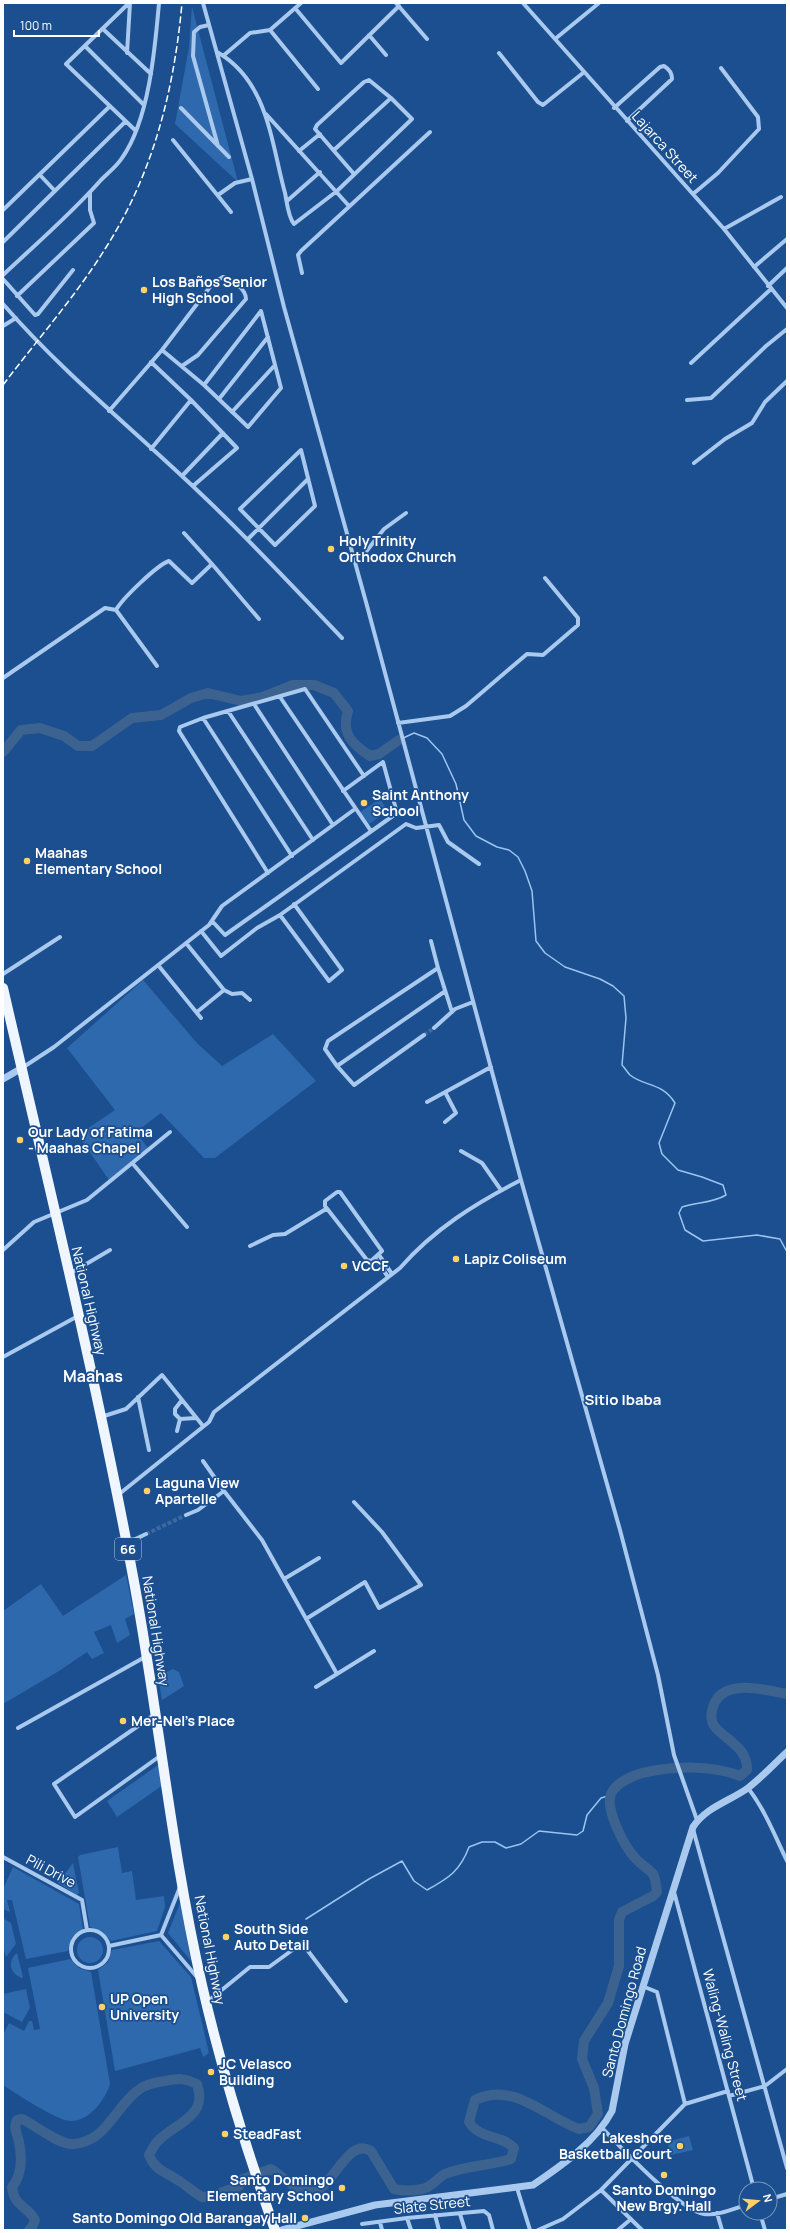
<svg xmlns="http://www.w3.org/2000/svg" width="790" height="2233" font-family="Manrope,sans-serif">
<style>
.green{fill:#2e69ad}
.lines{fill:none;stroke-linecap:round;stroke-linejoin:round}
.stream{stroke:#9cc4f0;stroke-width:1.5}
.river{stroke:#3c6290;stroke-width:10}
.minor-tunnel{stroke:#3d69a0;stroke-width:4;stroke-dasharray:4 2;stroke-linecap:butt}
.minor{stroke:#a9c9ee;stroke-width:4}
.tertiary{stroke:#a9c9ee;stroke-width:7}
.primary{stroke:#f0f6ff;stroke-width:10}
.rail{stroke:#fff;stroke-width:1.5;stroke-dasharray:7 3;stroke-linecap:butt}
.poi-dot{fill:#ffd166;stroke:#1b4f8f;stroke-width:1.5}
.labels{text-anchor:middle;stroke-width:3.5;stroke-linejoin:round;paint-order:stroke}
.shield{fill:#1b4f8f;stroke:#bbcadd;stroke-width:1}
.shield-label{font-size:13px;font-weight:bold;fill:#fff}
.street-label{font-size:14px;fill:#fff;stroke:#1b4f8f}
.poi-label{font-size:14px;font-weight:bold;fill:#fff;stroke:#1b4f8f;text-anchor:start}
.neighbourhood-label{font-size:15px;font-weight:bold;fill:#fff;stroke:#1b4f8f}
.quarter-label{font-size:16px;font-weight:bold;fill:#fff;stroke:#1b4f8f}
</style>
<rect width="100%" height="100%" fill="#1b4f8f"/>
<!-- green -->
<path class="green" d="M192,7L238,182L175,124L189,47Z
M380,799L388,811L369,824L360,812Z
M143,980L197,1043L222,1066L273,1034L316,1081L215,1158H204L161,1113L136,1132L150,1151L111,1183L78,1135L115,1110L67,1048Z
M126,1575L134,1614L125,1619L130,1635L117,1643L111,1625L94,1632L104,1653L92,1659L87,1652L59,1671L3,1704V1611L41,1584L63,1616Z
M173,1669L179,1672L184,1686L162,1700L158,1676Z
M161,1763L163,1785L117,1817L107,1801Z
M118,1847L122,1873L132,1871L136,1900L164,1896L165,1907L157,1931L111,1941L102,1931L90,1927L78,1857L80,1855Z
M73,1863L79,1893L77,1895L58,1883Z
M13,1867L79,1904L83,1929L72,1937L68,1951L26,1959L12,1900H7L10,1912L3,1909V1889Z
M180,1903L191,1961L168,1933Z
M3,1918L11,1923L16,1944L6,1957L3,1946Z
M77 1950a13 13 0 1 1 26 0a13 13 0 1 1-26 0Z
M159,1941L191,1977L209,2053L203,2057L200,2048L115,2071L98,1970L108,1962L112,1950Z
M17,1953L23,1977L22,1978C10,1974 7,1961 17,1953Z
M70,1959L79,1968L91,1972L110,2084C105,2101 86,2126 65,2120C49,2115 18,2095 3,2085V2035L9,2023L24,2031L29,2021H32L34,2030L40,2029L28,1968Z
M26,1989L30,2008L22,2022L3,2012V1994Z
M689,2136L693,2150L671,2155L667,2142Z"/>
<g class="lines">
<!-- stream -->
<path class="stream" d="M399,740L414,733L427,738L442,754L456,784L464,820L476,836L497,847L509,850L518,857L525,871L532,891L536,941L545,953L565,967L600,979L613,986L624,996L626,1018L622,1065C625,1068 627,1072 630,1075C645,1087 662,1082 675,1103L659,1143L662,1154L678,1170L702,1177L723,1185L726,1195C713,1203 697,1202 682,1207L679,1213L685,1230L703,1241L757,1235L780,1239L787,1252
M306,1919L369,1879L402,1861L414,1881L427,1890C449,1878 460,1871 469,1847L482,1842H495L506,1848L521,1844L539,1831L577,1835L583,1831L587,1815L601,1798L611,1795"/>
<!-- river -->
<path class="river" d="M3,752L21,730L40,728L64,736L78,746H92L132,718L161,715L191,698L208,693L241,701L263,697L293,685H314L334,693L348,711C341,734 352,744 370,756L379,754L399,740
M29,2230L32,2227L35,2220C27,2205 14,2207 12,2187C22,2175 22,2157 19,2142C17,2133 13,2128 17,2120L22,2119C35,2125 59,2145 73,2144C106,2142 114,2109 137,2091C144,2085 156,2082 165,2081C180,2078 183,2078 197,2084C208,2116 178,2122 159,2140C155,2143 152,2150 149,2155C155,2170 164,2171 176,2179C185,2184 193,2192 202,2197L213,2196L239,2186L243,2179L271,2169C282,2176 296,2191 310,2192C331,2194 347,2135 371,2151L394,2189C403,2191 413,2191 422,2189C431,2188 437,2178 445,2174C466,2165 490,2166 511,2159L514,2148C502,2135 479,2139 469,2122L475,2100C514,2081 545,2117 579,2129L589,2127L598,2114L594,2088L582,2059L584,2041L608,2003L619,1966V1920L622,1912L653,1896L657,1892C656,1886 656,1879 653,1874C648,1868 640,1864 635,1858C624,1846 605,1809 611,1794C616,1782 636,1774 647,1772C675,1766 712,1765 740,1776L747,1770C748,1748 727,1741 715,1727C710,1721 711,1713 713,1707C722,1677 765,1690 787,1694"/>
<!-- minor-tunnel -->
<path class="minor-tunnel" d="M424,1035L434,1028
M146,1534L186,1515"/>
<!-- minor -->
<path class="minor" d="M129,3L66,64L136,131
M203,3L252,179L284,307L366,602L521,1180L620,1530L658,1675L674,1755L697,1820
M396,3L427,39
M523,3L724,229L787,308
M295,8L341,63L399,6
M209,25L200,27L194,32L193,56L218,146
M103,29L151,74
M270,30L318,89
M369,35L386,55
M555,39L599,3
M85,46L144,105
M217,52C268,81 271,142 285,193C287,202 288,217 294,224L337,191L412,119L391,98L369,80L364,82L317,125L315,129L354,174
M127,53L130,3
M499,53L538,102L543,105L583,73
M223,56L250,33L270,30L301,3
M181,108L229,157
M614,108L660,67L664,66C669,69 672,73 672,79L627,121
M266,114L349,206
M173,140L231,212
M334,150L391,98
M299,151L320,134
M40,175L55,191
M693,194L718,173L759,129L758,117L721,68
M218,195L235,183L252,179
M287,201L320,172
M3,210L109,107
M724,229L781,197
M3,242L125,122
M754,267L787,239
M302,273L298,255L301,251L430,132
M3,275C36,244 71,214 101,180C108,173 117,166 122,158C149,120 155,49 159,3
M3,279L35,315L38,314L73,270
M768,286L787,268
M17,296L94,223L90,210V193
M3,304C63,373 134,430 200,493C249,539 295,589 342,638
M3,326L16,318
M162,350L204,385L248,427L281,388L261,311
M151,362L191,400L237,448L193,486
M691,363L771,289
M204,385L261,311
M219,399L268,337
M687,400L711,398L766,346L787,329
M109,411L162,350L213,283L223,277C232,279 246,289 246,299L198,355L182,366
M232,412L275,365
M151,449L191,400
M301,450L315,506L275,545L240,509Z
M694,463L725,439L752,423L765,402L787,381
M182,476L223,433
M184,533L212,564
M248,539L308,479
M354,558L365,553L384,529L406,513
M116,610L157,666
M3,678L105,608L116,610C122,599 157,565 169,561L192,583L212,564L259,619
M280,697L371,831
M254,704L333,825
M228,711L313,840
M203,718L292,856
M398,723L450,716L466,706L527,654L543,655L578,625V618L545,578
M268,873L179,731L180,727L203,718L305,689L364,776
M280,915L329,981L342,970L294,904
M212,921L225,935L397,813L383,762L343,791
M201,931L221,956L257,928L280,915L406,824L416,828L439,825L448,842L479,864
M431,941L438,968
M186,943L224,990L232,994L242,993L250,1000
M158,965L201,1018
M3,974L60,937
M197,1012L224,990
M434,1028L455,1009L473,1002
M424,1035L354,1085L337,1066L325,1049L328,1041L438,968L452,1012
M337,1066L444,992
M22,1068L54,1047L209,925L222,906L355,809
M427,1102L491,1067
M445,1122L456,1113L445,1092
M461,1151L482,1163L501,1190
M133,1164L187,1227
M337,1192H340L382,1251L371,1261L367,1260L325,1206V1201Z
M250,1246L273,1235L285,1234L326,1209
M3,1250L34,1222L87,1200L170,1132
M379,1255L392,1274
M375,1258L388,1277
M71,1273L110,1250
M3,1357L78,1316
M138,1397L149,1450
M182,1400L175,1409V1414L180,1419L196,1418
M101,1417L126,1409L162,1375L203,1426
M177,1431L180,1419
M203,1461L224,1491L262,1540L337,1674
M118,1495L209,1422L214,1412L400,1268C434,1229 476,1203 521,1180
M186,1515L198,1510L224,1491
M127,1543L146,1534
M284,1579L319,1558
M306,1619L365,1582L379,1608L421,1585L382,1532L354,1502
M316,1687L374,1651
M154,1715L54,1784L75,1817L160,1756
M18,1728L145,1657
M748,1788C765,1810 775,1836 787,1861
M693,1829L787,2168
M3,1857L82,1900L87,1930
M674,1892L754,2189
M71 1949a19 19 0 1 1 38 0a19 19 0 1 1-38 0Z
M161,1935L197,1977
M161,1935L180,1887
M109,1946L161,1935
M642,1986L657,1992L685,2104
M207,2002L250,1967H269L302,1943L346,2001
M729,2096L765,2086L787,2069
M601,2127C621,2147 679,2210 704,2214C717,2216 733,2209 746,2205
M517,2188L530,2230
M601,2190L642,2230
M770,2199L787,2194
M717,2213L722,2230
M760,2213L765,2230
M460,2214L465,2230
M435,2215L439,2230
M407,2218L411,2230
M380,2222L382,2230
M362,2224L407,2218L484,2211L489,2215L493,2230
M538,2230L563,2219L601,2190L685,2104L728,2091
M618,2230L631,2219"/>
<!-- tertiary -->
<path class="tertiary" d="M3,1079L22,1068
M282,2230L375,2205L533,2185C561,2166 596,2142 612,2111L625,2044L693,1827C706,1807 730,1801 748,1788C762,1777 774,1764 787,1752"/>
<!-- primary -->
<path class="primary" d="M3,988C49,1187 98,1386 135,1587C159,1719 172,1854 202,1985C221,2068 246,2149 275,2230"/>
<!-- rail -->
<path class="rail" d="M3,385C37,340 75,297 105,249C153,174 174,91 182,3"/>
</g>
<!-- markers -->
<g class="poi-dot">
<circle cx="144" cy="290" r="4"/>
<circle cx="331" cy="549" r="4"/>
<circle cx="364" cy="803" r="4"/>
<circle cx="27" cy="861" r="4"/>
<circle cx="20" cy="1140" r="4"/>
<circle cx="456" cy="1259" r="4"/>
<circle cx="344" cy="1266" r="4"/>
<circle cx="147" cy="1491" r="4"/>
<circle cx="123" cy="1721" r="4"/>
<circle cx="226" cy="1937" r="4"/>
<circle cx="102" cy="2007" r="4"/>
<circle cx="211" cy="2072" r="4"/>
<circle cx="225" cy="2134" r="4"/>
<circle cx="680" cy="2146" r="4"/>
<circle cx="664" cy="2175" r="4"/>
<circle cx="342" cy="2188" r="4"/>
<circle cx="305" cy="2218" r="4"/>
</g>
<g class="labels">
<!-- shield labels -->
<rect class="shield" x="115" y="1538" width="26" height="22" rx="3"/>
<g class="shield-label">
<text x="128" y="1554">66</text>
</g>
<!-- street labels -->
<g class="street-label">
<text transform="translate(665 147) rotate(48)" y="5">Lajarca Street</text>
<text transform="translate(89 1301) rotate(77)" y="5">National Highway</text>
<text transform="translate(156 1631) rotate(81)" y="5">National Highway</text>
<text transform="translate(51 1871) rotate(28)" y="5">Pili Drive</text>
<text transform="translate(210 1950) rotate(79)" y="5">National Highway</text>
<text transform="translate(624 2012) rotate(-75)" y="5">Santo Domingo Road</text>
<text transform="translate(725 2035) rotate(75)" y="5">Waling-Waling Street</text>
<text transform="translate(432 2205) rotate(-6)" y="5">Slate Street</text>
</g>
<!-- poi labels -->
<g class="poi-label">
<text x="152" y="287">Los Baños Senior<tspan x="152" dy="16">High School</tspan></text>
<text x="339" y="546">Holy Trinity<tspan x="339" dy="16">Orthodox Church</tspan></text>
<text x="372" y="800">Saint Anthony<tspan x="372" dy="16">School</tspan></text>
<text x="35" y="858">Maahas<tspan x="35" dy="16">Elementary School</tspan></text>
<text x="28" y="1137">Our Lady of Fatima<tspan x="28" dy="16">- Maahas Chapel</tspan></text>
<text x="464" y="1264">Lapiz Coliseum</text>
<text x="352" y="1271">VCCF</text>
<text x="155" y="1488">Laguna View<tspan x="155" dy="16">Apartelle</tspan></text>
<text x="131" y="1726">Mer-Nel's Place</text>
<text x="234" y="1934">South Side<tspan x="234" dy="16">Auto Detail</tspan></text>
<text x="110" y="2004">UP Open<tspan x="110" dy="16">University</tspan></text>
<text x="219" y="2069">JC Velasco<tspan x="219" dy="16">Building</tspan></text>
<text x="233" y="2139">SteadFast</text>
<text x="672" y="2143" text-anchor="end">Lakeshore<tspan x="672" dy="16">Basketball Court</tspan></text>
<text x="334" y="2185" text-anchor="end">Santo Domingo<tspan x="334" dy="16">Elementary School</tspan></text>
<text x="664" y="2195" text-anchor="middle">Santo Domingo<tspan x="664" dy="16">New Brgy. Hall</tspan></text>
<text x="297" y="2223" text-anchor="end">Santo Domingo Old Barangay Hall</text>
</g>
<!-- neighbourhood labels -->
<g class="neighbourhood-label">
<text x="623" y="1405">Sitio Ibaba</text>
</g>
<!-- quarter labels -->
<g class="quarter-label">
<text x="93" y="1382">Maahas</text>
</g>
</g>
<!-- border -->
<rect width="790" height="2233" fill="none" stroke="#ffffff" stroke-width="8"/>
<!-- north arrow -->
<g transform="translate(758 2201) rotate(74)"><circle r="19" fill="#1b4f8f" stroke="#7695bc"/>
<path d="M0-3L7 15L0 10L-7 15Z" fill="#ffd166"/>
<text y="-6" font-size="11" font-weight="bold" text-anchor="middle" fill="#ffffff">N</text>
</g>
<!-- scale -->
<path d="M14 30v6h85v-6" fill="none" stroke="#ffffff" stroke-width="2"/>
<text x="20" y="30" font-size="12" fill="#ffffff" stroke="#1b4f8f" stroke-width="3" paint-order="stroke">100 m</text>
</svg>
